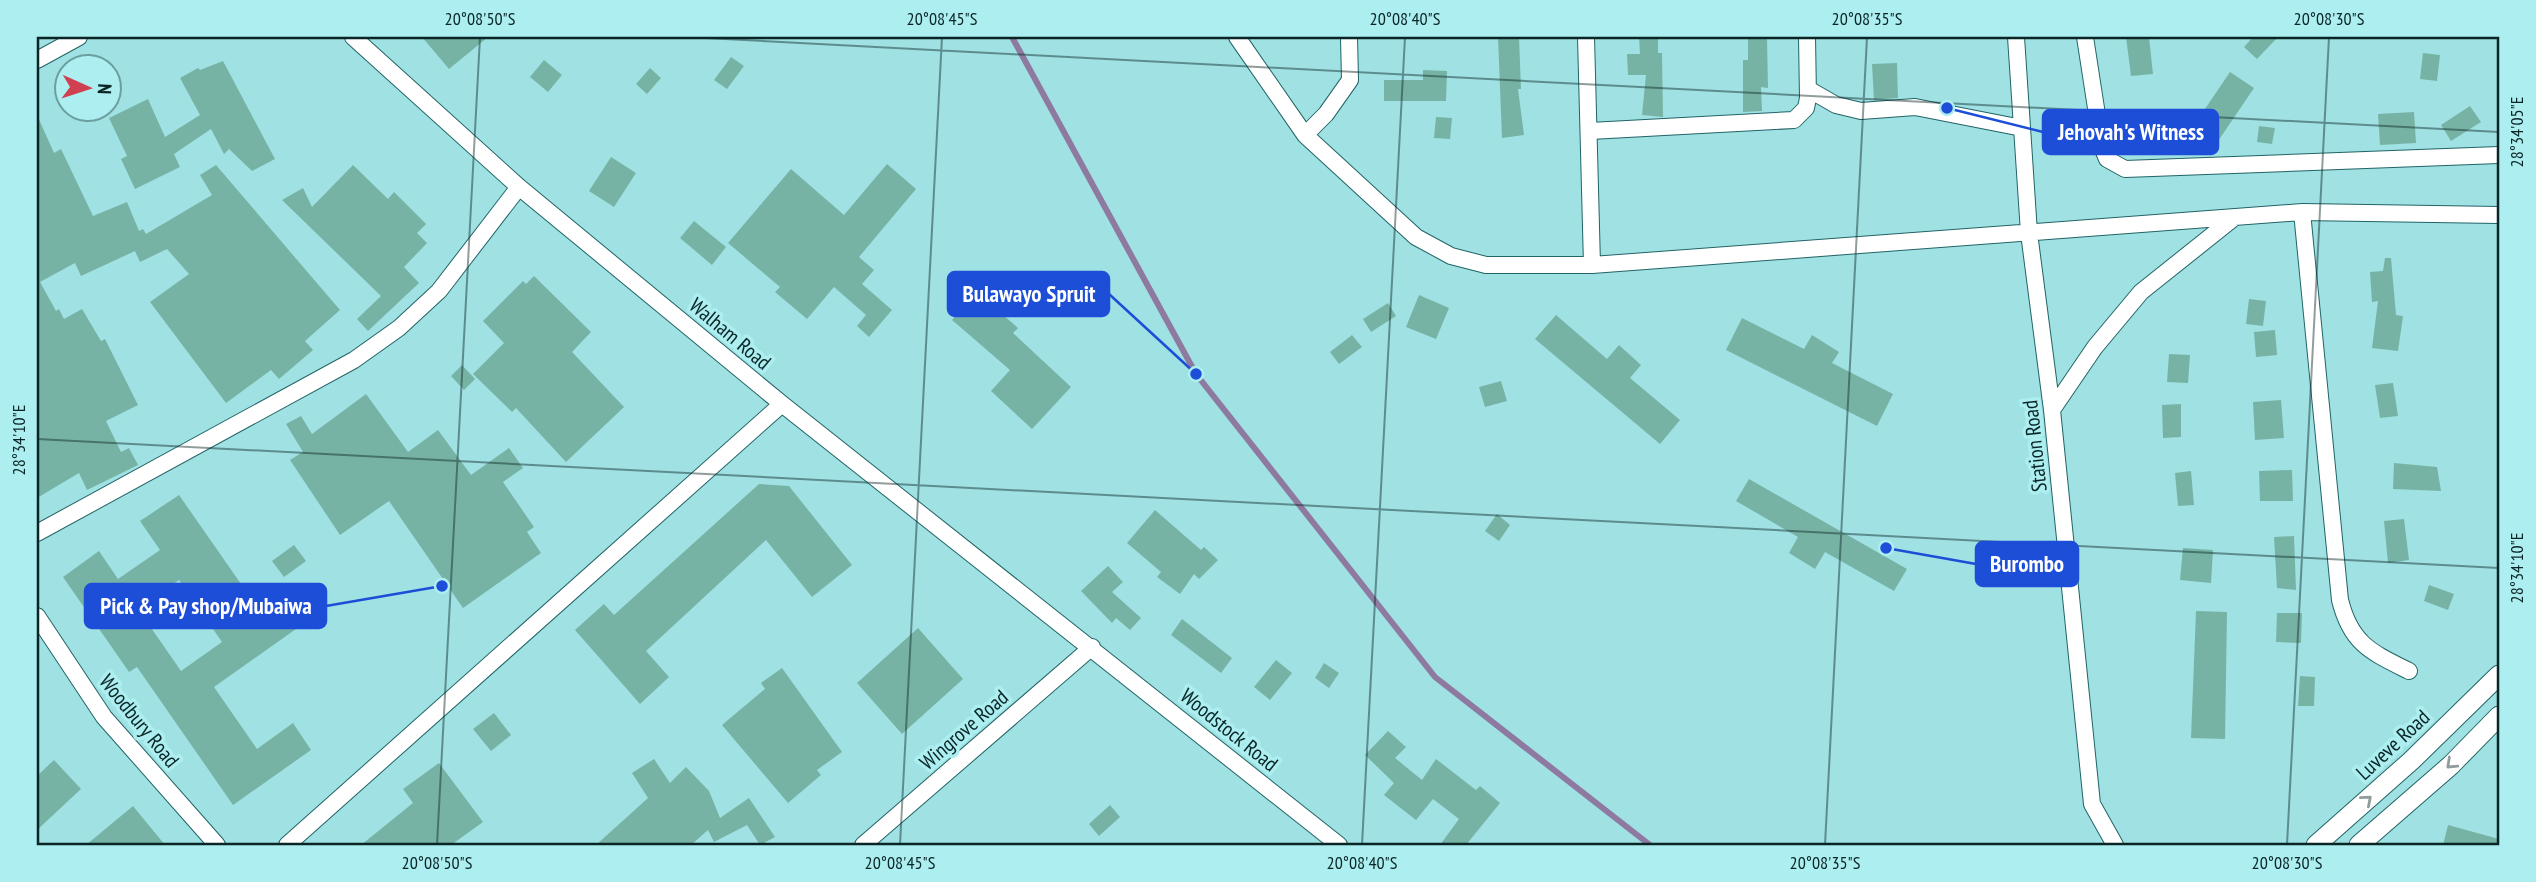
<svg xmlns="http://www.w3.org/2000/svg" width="2536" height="882" font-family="'PT Sans Narrow',sans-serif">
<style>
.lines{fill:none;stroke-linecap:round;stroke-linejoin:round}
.stream{stroke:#8e7aa0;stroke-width:6}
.building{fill:#77b3a5;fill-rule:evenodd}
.minor-casing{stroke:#226466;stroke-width:18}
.tertiary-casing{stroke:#226466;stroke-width:21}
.minor{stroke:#fff;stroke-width:16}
.tertiary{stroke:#fff;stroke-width:19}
.oneway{stroke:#919d9d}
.ticks{fill:none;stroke:#0a2526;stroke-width:2;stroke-opacity:0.45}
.labels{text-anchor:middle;stroke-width:7;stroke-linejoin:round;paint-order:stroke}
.street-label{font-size:21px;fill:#0a2526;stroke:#adeef0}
.leader{fill:none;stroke:#1d4ed8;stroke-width:2.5}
.callout-dot{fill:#1d4ed8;stroke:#adeef0;stroke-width:2.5}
.callout{fill:#1d4ed8;stroke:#1d4ed8;stroke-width:2.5}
.callout-label{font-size:23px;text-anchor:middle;font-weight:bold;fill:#fff}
.neatline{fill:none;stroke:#0a2526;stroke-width:2.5}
.ticks-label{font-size:18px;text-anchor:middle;fill:#0a2526}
</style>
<rect width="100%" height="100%" fill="#a0e1e3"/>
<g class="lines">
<!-- stream -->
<path class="stream" d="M1012,37L1196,374L1435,677L1650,845"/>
</g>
<!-- building -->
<path class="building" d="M422,37H488L449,69Z
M1498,37H1519L1521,89H1518L1524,135L1502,138Z
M1639,37H1658V53H1662L1663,117L1642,115L1646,75H1628L1627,54H1640Z
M1748,37H1767L1768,88L1761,87L1762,111L1743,112V60H1748Z
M2126,37H2149L2153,74L2131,76Z
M2253,37H2278L2257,59L2244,47Z
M2423,53L2440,55L2437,81L2420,79Z
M731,57L744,66L727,89L714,80Z
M544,60L562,75L548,92L530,77Z
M223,61L275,159L252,171L229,149L224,154L211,129L174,154L180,167L135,189L121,159L127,156L109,118L148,99L165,137L200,115L180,78L198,68L200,70Z
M1897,63L1898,98L1874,100L1872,64Z
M650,68L661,78L647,94L636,84Z
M1423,70L1447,71L1446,101H1384V80H1423Z
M2230,72L2254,88L2210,153L2186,137Z
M2470,106L2481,122L2451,141L2441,125Z
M2414,112L2416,143L2380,145L2378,114Z
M37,115L54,153L61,149L93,216L127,202L139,231L143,229L146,234L212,195L200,175L216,165L340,310L305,341L313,350L279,379L271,370L226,403L150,302L189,274L167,249L140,262L135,251L81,276L75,263L40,282L56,311L59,309L64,319L82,309L101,341L105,339L138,405L106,421L121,452L129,448L138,465L87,490L79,473L37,498Z
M1436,117L1452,118L1450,139L1434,138Z
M2259,126L2275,128L2272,144L2257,142Z
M611,157L636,173L614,207L589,191Z
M887,164L916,189L859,257L874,270L862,284L892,310L869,337L857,326L866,315L834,287L807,319L775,292L780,287L728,243L791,169L844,215Z
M353,165L388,199L394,192L426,224L417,233L427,243L404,267L419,283L368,331L357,319L381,296L282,200L303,188L312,207Z
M694,221L726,247L712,265L680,238Z
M2385,258H2391L2396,315L2403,316L2398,351L2372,348L2378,301L2372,302L2370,272L2383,271Z
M534,276L591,332L572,352L624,407L566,462L516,408L512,412L473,374L504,343L483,321L523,281L526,284Z
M976,291L1018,328L1013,333L1071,387L1032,429L991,391L1010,370L952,320Z
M1419,295L1449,308L1436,339L1406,327Z
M2249,299L2266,301L2263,326L2246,324Z
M1388,303L1396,316L1371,332L1363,319Z
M1556,315L1607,359L1619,345L1641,365L1630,378L1680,420L1660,444L1535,339Z
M1742,318L1804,349L1812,335L1839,352L1832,363L1893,394L1877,426L1726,350Z
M2275,330L2277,355L2256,357L2254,332Z
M1352,335L1362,347L1339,364L1330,352Z
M2169,354L2190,355L2188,383L2167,382Z
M462,365L475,379L464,390L451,376Z
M1501,381L1507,401L1485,407L1479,387Z
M2393,383L2398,416L2380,418L2375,385Z
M366,394L408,452L438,430L471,475L509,448L523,468L503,482L534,527L527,532L541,553L463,608L389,501L340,535L290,460L303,452L286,424L301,416L312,434Z
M2281,400L2284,438L2255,440L2253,402Z
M2181,404V437L2163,438L2162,405Z
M2394,463L2437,467L2441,491L2393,489Z
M2292,470L2293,501H2260L2259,471Z
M2191,471L2194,505L2178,506L2175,473Z
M1749,479L1907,569L1894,591L1825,552L1815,569L1789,553L1798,537L1736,501Z
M759,484L789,486L852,565L812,597L766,540L646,651L669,677L640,704L575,630L604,604L614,615Z
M179,495L262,614L278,603L296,629L214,687L257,749L293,723L311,750L233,805L137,667L129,672L63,577L99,551L118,579L160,550L140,521ZM179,580L222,642L181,671L138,609Z
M1155,510L1201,550L1204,547L1218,560L1199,579L1194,574L1180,594L1157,577L1161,572L1127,543Z
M1497,514L1510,525L1499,541L1485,531Z
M2404,519L2409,560L2388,563L2384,521Z
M2294,536L2296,590L2277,588L2274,537Z
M294,545L306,561L284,577L272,561Z
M2183,548L2213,550L2211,583L2180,580Z
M1108,566L1123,582L1112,592L1141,618L1130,630L1116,618L1112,623L1081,591Z
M2429,585L2454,594L2448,610L2424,601Z
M2196,611L2227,612L2225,739L2191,738Z
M2277,613H2302L2301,643L2276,642Z
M1182,619L1232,658L1221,673L1171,635Z
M918,628L963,679L902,734L857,683Z
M1276,660L1292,673L1270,700L1254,687Z
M1324,663L1339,673L1329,688L1315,678Z
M782,668L842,752L817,770L821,775L788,803L722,725L765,689L761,683Z
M2300,676L2315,677L2314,706H2298Z
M494,713L511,735L491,751L473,729Z
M1388,731L1406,747L1395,758L1422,780L1436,759L1476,790L1480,786L1500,803L1466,845H1440L1459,819L1433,799L1416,820L1384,795L1394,783L1365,755Z
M654,759L670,783L686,767L709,791L720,818L749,798L775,837L760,845L747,825L714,842L708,830L691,845H596L648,798L632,773Z
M54,760L81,789L37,830V776Z
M439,763L483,822L451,845H361L413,803L403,789Z
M1110,805L1120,817L1099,836L1089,824Z
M133,806L165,845H86Z
M2448,825L2499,839V845H2443Z"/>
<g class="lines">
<defs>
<path id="minor" d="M353,37L519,187L782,404L1339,845
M1237,37L1305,135L1416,237L1451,256L1486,265H1592L2302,212L2499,215
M1586,37L1592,265
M2016,37L2029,233L2052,410L2092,804L2115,845
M2085,37L2102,147L2107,159L2125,169L2499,155
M37,60L79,37
M1808,89L1836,105L1861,111L1915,107L2022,128
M1590,131L1794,120L1806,108L1808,98L1807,37
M1305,135L1326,114L1350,80L1349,37
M2302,212L2340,600C2351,644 2371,652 2409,671
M2052,410L2095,347L2141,292L2235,217
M37,533L354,360L399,328L439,291L519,187
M37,616L104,717L217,845
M287,845L782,404
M863,845L1092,647"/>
<path id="tertiary" d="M2316,845L2411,761L2499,675
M2359,845L2451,765L2499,716"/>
</defs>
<!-- minor casing -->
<use href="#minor" class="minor-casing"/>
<!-- tertiary casing -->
<use href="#tertiary" class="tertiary-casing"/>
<!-- minor -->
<use href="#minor" class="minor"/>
<!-- tertiary -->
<use href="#tertiary" class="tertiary"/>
</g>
<!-- one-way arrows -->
<defs><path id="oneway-chevron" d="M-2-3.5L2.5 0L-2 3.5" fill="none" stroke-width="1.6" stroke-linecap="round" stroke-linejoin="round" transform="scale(1.75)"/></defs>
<g class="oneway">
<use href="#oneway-chevron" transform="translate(2451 764) rotate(137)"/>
<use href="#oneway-chevron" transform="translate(2367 800) rotate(-41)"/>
</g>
<!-- ticks -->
<path class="ticks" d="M686,37L2499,132M37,439L2499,568M437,845L480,37M900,845L942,37M1362,845L1405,37M1825,845L1867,37M2287,845L2329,37"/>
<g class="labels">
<!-- street labels -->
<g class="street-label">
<text transform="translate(730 334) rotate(40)" y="7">Walham Road</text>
<text transform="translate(2035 446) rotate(-96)" y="7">Station Road</text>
<text transform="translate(139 721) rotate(51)" y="7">Woodbury Road</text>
<text transform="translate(964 730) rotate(-41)" y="7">Wingrove Road</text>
<text transform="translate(1229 730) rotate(39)" y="7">Woodstock Road</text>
<text transform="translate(2393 745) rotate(-43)" y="7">Luveve Road</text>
</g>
</g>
<!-- callouts -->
<path class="leader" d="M1947 108L2043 132M1196 374L1109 294M1886 548L1976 564M442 586L326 606"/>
<g class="callout-dot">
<circle cx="1947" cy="108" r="7"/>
<circle cx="1196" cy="374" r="7"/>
<circle cx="1886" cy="548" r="7"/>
<circle cx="442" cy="586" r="7"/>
</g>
<g class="callout">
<rect x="2043" y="110" width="175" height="44" rx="7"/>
<rect x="948" y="272" width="161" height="44" rx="7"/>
<rect x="1976" y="542" width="102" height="44" rx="7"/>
<rect x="85" y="584" width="241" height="44" rx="7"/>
</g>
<g class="callout-label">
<text x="2131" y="140">Jehovah's Witness</text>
<text x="1029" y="302">Bulawayo Spruit</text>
<text x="2027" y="572">Burombo</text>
<text x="206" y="614">Pick &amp; Pay shop/Mubaiwa</text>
</g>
<!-- border -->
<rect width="2536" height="882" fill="none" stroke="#adeef0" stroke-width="77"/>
<!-- north arrow -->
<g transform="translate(88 88) rotate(93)"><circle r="33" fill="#adeef0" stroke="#6c9e9f" stroke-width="2"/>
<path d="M0-5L12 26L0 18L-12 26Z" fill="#d04051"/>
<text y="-10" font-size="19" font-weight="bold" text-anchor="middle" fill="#0a2526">N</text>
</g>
<rect x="38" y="38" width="2460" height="806" class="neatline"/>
<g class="ticks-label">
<text x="480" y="25">20°08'50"S</text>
<text x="942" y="25">20°08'45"S</text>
<text x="1405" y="25">20°08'40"S</text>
<text x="1867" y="25">20°08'35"S</text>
<text x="2329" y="25">20°08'30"S</text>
<text transform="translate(2517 132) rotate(-90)" y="6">28°34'05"E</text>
<text transform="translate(19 440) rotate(-90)" y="6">28°34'10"E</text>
<text transform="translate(2517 568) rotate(-90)" y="6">28°34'10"E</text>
<text x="437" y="869">20°08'50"S</text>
<text x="900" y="869">20°08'45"S</text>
<text x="1362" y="869">20°08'40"S</text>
<text x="1825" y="869">20°08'35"S</text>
<text x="2287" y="869">20°08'30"S</text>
</g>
</svg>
